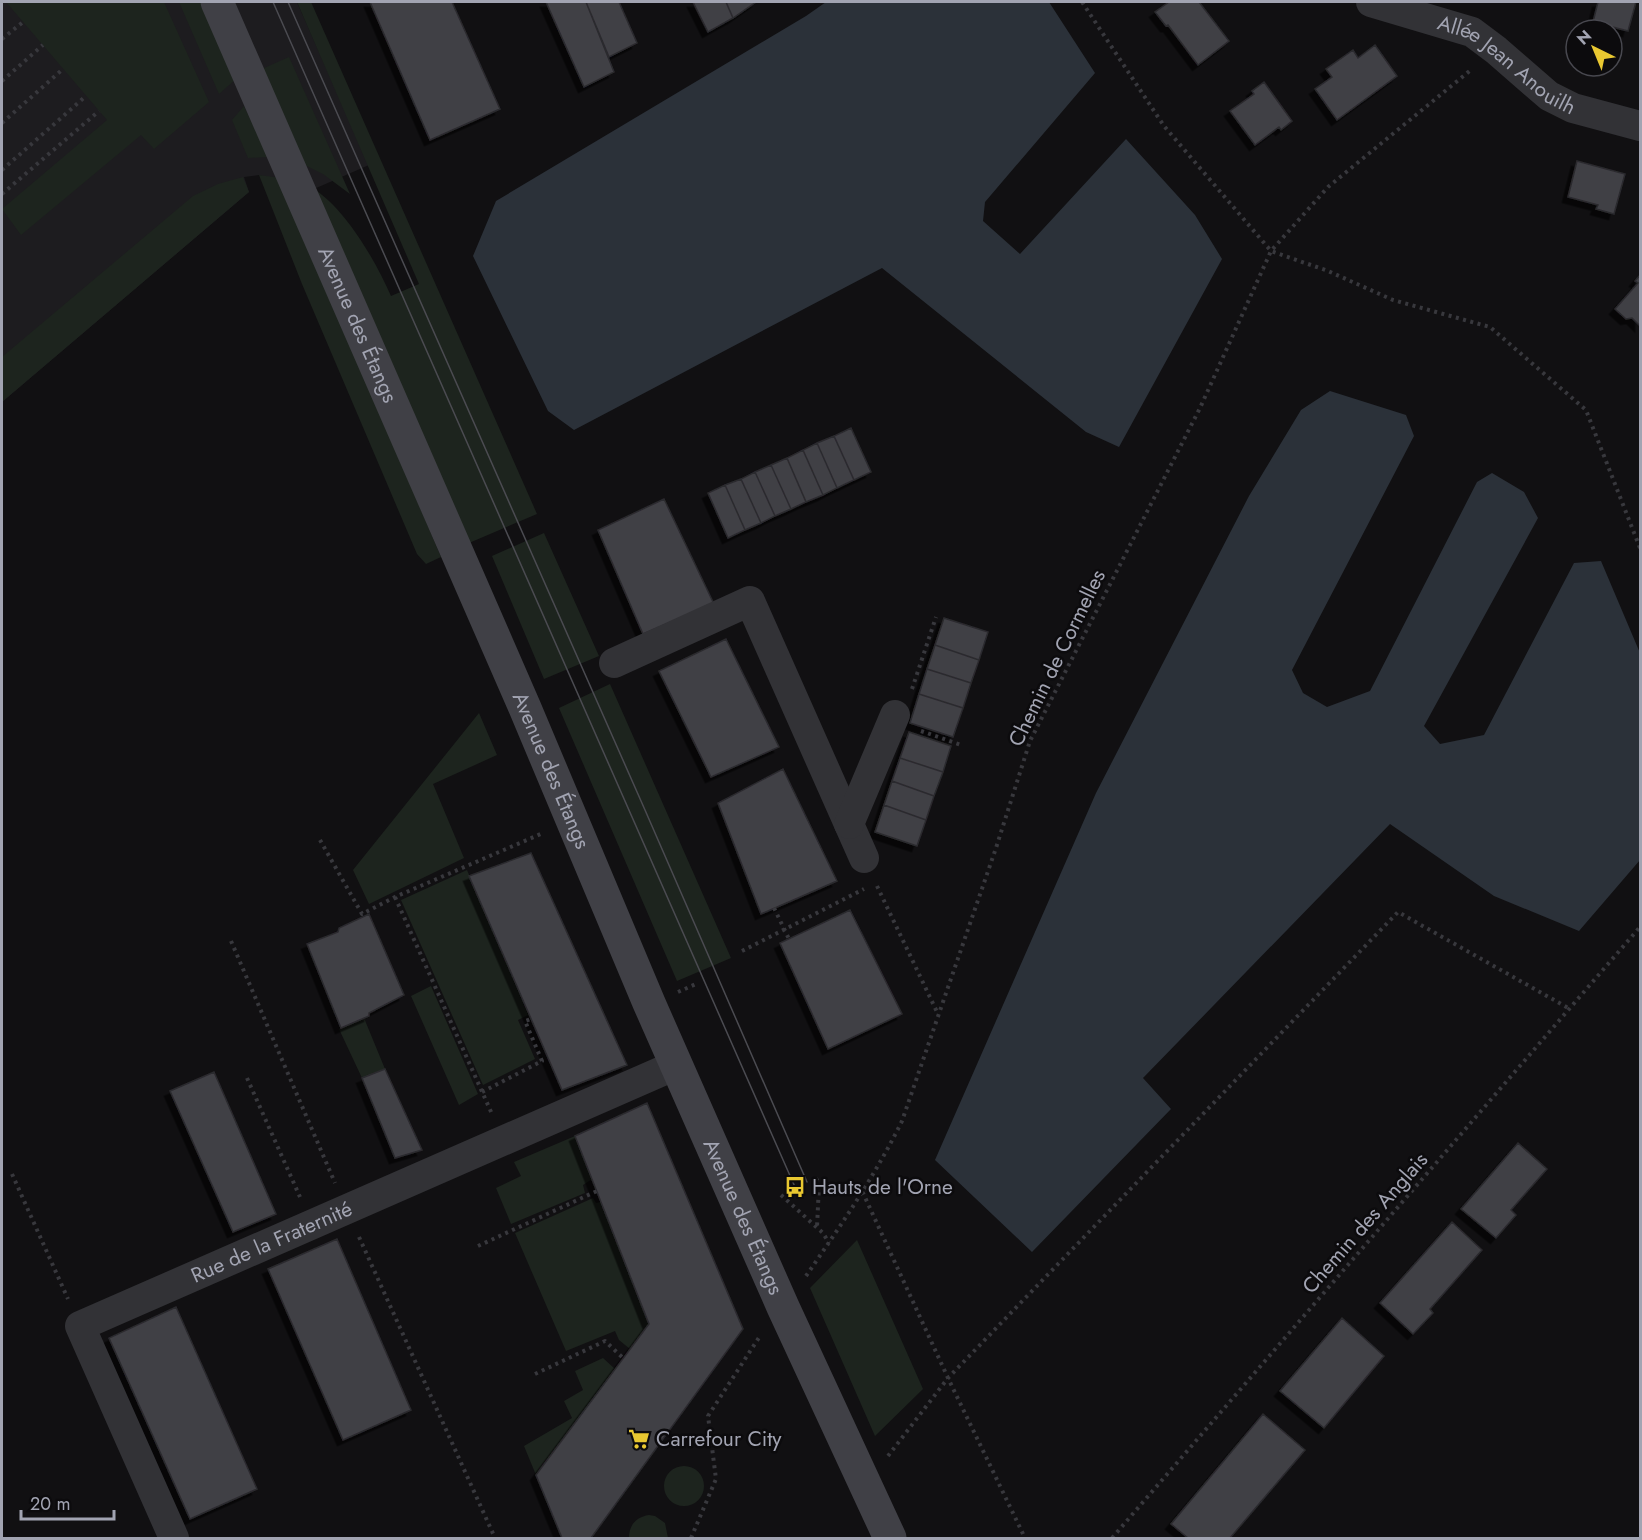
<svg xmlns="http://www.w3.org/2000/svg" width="1642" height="1540" font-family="Jost,sans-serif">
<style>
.built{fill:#1d1c1f}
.green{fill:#1d241e}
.water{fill:#2b3139}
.building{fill:#403f45;stroke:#2b2a2e;stroke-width:1.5;filter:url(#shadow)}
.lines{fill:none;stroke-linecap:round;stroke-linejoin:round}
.path{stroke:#38383d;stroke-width:4;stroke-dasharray:3 4.5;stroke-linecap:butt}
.street{stroke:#323236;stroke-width:30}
.secondary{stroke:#404046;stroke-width:33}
.tram{stroke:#4b4b51;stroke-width:1.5}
.labels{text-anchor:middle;stroke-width:5;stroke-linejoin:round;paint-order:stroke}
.street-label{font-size:21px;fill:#a2a4b2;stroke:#0c0b0d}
.poi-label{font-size:21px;fill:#a2a4b2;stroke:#0c0b0d;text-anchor:start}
</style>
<defs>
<filter id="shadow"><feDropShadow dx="-5.5" dy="5.5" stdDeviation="0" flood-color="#0009"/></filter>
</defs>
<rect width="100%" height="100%" fill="#111012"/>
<!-- built -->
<path class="built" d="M2,2H297L369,165L314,189L259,175L244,177L249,192L2,402Z"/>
<!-- green -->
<path class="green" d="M6,2H164L209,102L154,149L141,135L21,235L2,209L107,120Z
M179,2H203L237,78L219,94Z
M297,2H311L537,514L469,543L314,189C347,211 375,260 391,296L419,284Z
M289,57L350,194L323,174L305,165L262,69Z
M244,106L268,157L248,158L232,120Z
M259,175L280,178L441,557L426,564L417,554L302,284Z
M243,177L249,192L2,402V357L193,196L218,184Z
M544,533L599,656L544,679L492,556Z
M610,684L731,958L677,981L559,708Z
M479,713L497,755L433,784L464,858L369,904L353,870Z
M467,870L528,1015L518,1020L535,1059L483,1085L401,900Z
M431,986L478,1094L459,1105L411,996Z
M364,1018L385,1069L362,1078L339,1029Z
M575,1136L592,1179L583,1185L585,1193L511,1224L496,1188L521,1176L514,1162Z
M593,1198L596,1203L601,1202L649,1324L630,1349L619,1340L615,1331L566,1351L515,1233Z
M857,1240L923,1389L875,1436L810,1288Z
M603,1358L615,1369L536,1475L524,1446L572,1418L564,1401L583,1390L575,1371Z
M664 1486a20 20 0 1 1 40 0a20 20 0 1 1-40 0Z
M649,1515L655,1516L665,1523L668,1538H629C629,1525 636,1517 649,1515Z"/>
<!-- water -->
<path class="water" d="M826,2H1049L1095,73L985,202L983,221L1020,254L1126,139L1195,215L1222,259L1119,447L1086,432L882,268L574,430L548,411L473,256L496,201L806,16Z
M1330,391L1406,415L1414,436L1292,670L1303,693L1327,707L1370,691L1477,482L1492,473L1524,492L1538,518L1424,726L1440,744L1484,735L1574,563L1601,561L1640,653V860L1579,931L1494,896L1390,824L1143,1078L1171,1109L1032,1252L935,1160L1096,793L1249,496L1301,410Z"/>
<!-- building -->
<path class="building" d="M370,2H452L500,109L430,140Z
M546,2H586L614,72L584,87Z
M586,2H619L637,43L609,57Z
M693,2H726L733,18L708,32Z
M726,2H756L733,18Z
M1169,2H1199L1229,41L1198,65L1168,25L1166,26L1155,12Z
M1598,2H1636L1628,31L1593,22Z
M1375,45L1397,76L1337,120L1315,89L1332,77L1326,69L1353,50L1358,58Z
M1264,82L1292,121L1281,130L1279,127L1255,145L1230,111L1254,94L1252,91Z
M1577,161L1625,174L1614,214L1596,209L1598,205L1568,197Z
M1640,275V326L1632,318L1626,319L1615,309L1638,283L1635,281Z
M851,428L871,472L854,480L834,436Z
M834,436L854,480L837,488L817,443Z
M817,443L837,488L823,495L803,450Z
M803,450L823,495L806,502L787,458Z
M787,458L806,502L791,509L771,465Z
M771,465L791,509L775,516L755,472Z
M755,472L775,516L761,523L741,479Z
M741,479L761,523L745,530L725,485Z
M725,485L745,530L728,538L708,493Z
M664,499L714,604L643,634L598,530Z
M944,618L988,632L979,660L935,645Z
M726,639L779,747L711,777L659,671Z
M935,645L979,660L971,683L927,669Z
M927,669L971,683L963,708L919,694Z
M919,694L963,708L953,737L910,723Z
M909,732L951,746L943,772L900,758Z
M900,758L943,772L934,796L892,781Z
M783,769L837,881L761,914L718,803Z
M892,781L934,796L926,820L884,805Z
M884,805L926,820L917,846L875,832Z
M531,853L627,1065L562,1090L469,876Z
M850,910L902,1014L828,1049L780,943Z
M369,914L404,995L369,1013V1016L341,1028L307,944L338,932L339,928Z
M385,1069L422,1150L395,1158L362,1078Z
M214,1072L276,1214L233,1232L170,1091Z
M647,1103L743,1329L591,1538H562L536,1475L649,1324L575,1136Z
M1518,1143L1547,1169L1511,1210L1516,1215L1496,1238L1461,1209Z
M1452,1222L1482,1250L1430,1309L1433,1313L1413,1334L1380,1303Z
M337,1239L411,1410L343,1440L268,1269Z
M176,1307L257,1489L190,1519L109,1338Z
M1342,1318L1384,1356L1324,1428L1280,1391Z
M1263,1414L1305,1450L1230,1538H1188L1171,1524Z"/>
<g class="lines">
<!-- path -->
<path class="path" d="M1082,2L1164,126L1271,251L1328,271L1393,300L1490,327L1586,410L1640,548
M2,39L23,22
M2,81L43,45
M2,123L63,69
M2,170L86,96
M2,194L99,111
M912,689L936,617
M921,731L961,745
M320,840L362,914L395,897L543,833
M877,886L938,1014
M395,897L492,1114
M774,908L789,939
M231,941L335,1183
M742,951L864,889
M678,992L696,984
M247,1078L300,1197
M482,1092L542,1061L525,1021L531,1019
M12,1174L68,1299
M816,1178L819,1185L817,1227
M847,1190L863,1193L948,1378L1025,1538
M781,1195L823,1233L829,1243
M359,1237L495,1538
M478,1246L597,1191
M806,1276C841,1225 875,1176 902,1121L996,848L1030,741L1200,408L1271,251L1328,187L1472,69
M535,1374L605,1341L623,1358
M888,1456L948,1378L1398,912L1570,1009
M691,1538L716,1479L708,1416L760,1336
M1112,1538L1640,927"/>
<!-- street -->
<g class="street">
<path id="s1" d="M1371,2L1472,32L1496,50L1549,96L1573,108L1640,126"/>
<path d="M614,663L750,601L864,858"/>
<path d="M849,824L895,715"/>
<path id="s2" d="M174,1538L80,1326L676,1065"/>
</g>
<!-- secondary -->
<path class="secondary" id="s3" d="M217,2L525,708L649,1003L783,1307L890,1538"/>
<!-- tram -->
<path class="tram" d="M273,2L795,1187
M288,2L645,810L807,1182"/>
</g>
<!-- icons -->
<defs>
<symbol id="bus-bare" viewBox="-9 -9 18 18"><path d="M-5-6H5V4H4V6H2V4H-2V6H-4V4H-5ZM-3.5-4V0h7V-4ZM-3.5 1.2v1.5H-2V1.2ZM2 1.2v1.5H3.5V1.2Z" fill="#e9c831" stroke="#0c0b0d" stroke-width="2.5" paint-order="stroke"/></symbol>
<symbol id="supermarket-bare" viewBox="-9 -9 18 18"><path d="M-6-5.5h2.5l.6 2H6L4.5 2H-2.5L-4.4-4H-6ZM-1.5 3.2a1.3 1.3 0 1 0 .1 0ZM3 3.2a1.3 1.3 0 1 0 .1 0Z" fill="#e9c831" stroke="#0c0b0d" stroke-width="2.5" paint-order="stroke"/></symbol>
</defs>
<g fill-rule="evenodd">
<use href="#bus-bare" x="780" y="1172" width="30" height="30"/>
<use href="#supermarket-bare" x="624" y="1424" width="30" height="30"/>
</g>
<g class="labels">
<!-- street labels -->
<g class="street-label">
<text dy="7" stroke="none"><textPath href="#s1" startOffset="152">Allée Jean Anouilh</textPath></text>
<text dy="7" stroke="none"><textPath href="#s3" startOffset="352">Avenue des Étangs</textPath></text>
<text transform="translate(1057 658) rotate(-64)" y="7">Chemin de Cormelles</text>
<text dy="7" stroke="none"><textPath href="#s3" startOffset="838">Avenue des Étangs</textPath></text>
<text dy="7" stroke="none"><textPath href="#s3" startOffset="1324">Avenue des Étangs</textPath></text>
<text transform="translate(1365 1223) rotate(-49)" y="7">Chemin des Anglais</text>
<text dy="7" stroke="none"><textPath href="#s2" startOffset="441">Rue de la Fraternité</textPath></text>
</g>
<!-- poi labels -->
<g class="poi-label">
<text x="812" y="1194">Hauts de l'Orne</text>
<text x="656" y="1446">Carrefour City</text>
</g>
</g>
<!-- border -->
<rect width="1642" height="1540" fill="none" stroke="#a2a4b2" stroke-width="6"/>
<!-- north arrow -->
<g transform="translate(1594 48) rotate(317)"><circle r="28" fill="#0c0b0d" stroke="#48484f" stroke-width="1.5"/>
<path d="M0-4.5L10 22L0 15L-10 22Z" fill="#e9c831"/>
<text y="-9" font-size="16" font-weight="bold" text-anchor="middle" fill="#a2a4b2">N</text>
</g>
<!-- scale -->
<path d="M21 1510v9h93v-9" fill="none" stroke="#a2a4b2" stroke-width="3"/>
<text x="30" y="1510" font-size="18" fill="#a2a4b2" stroke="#0c0b0d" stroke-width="4.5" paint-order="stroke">20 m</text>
</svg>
